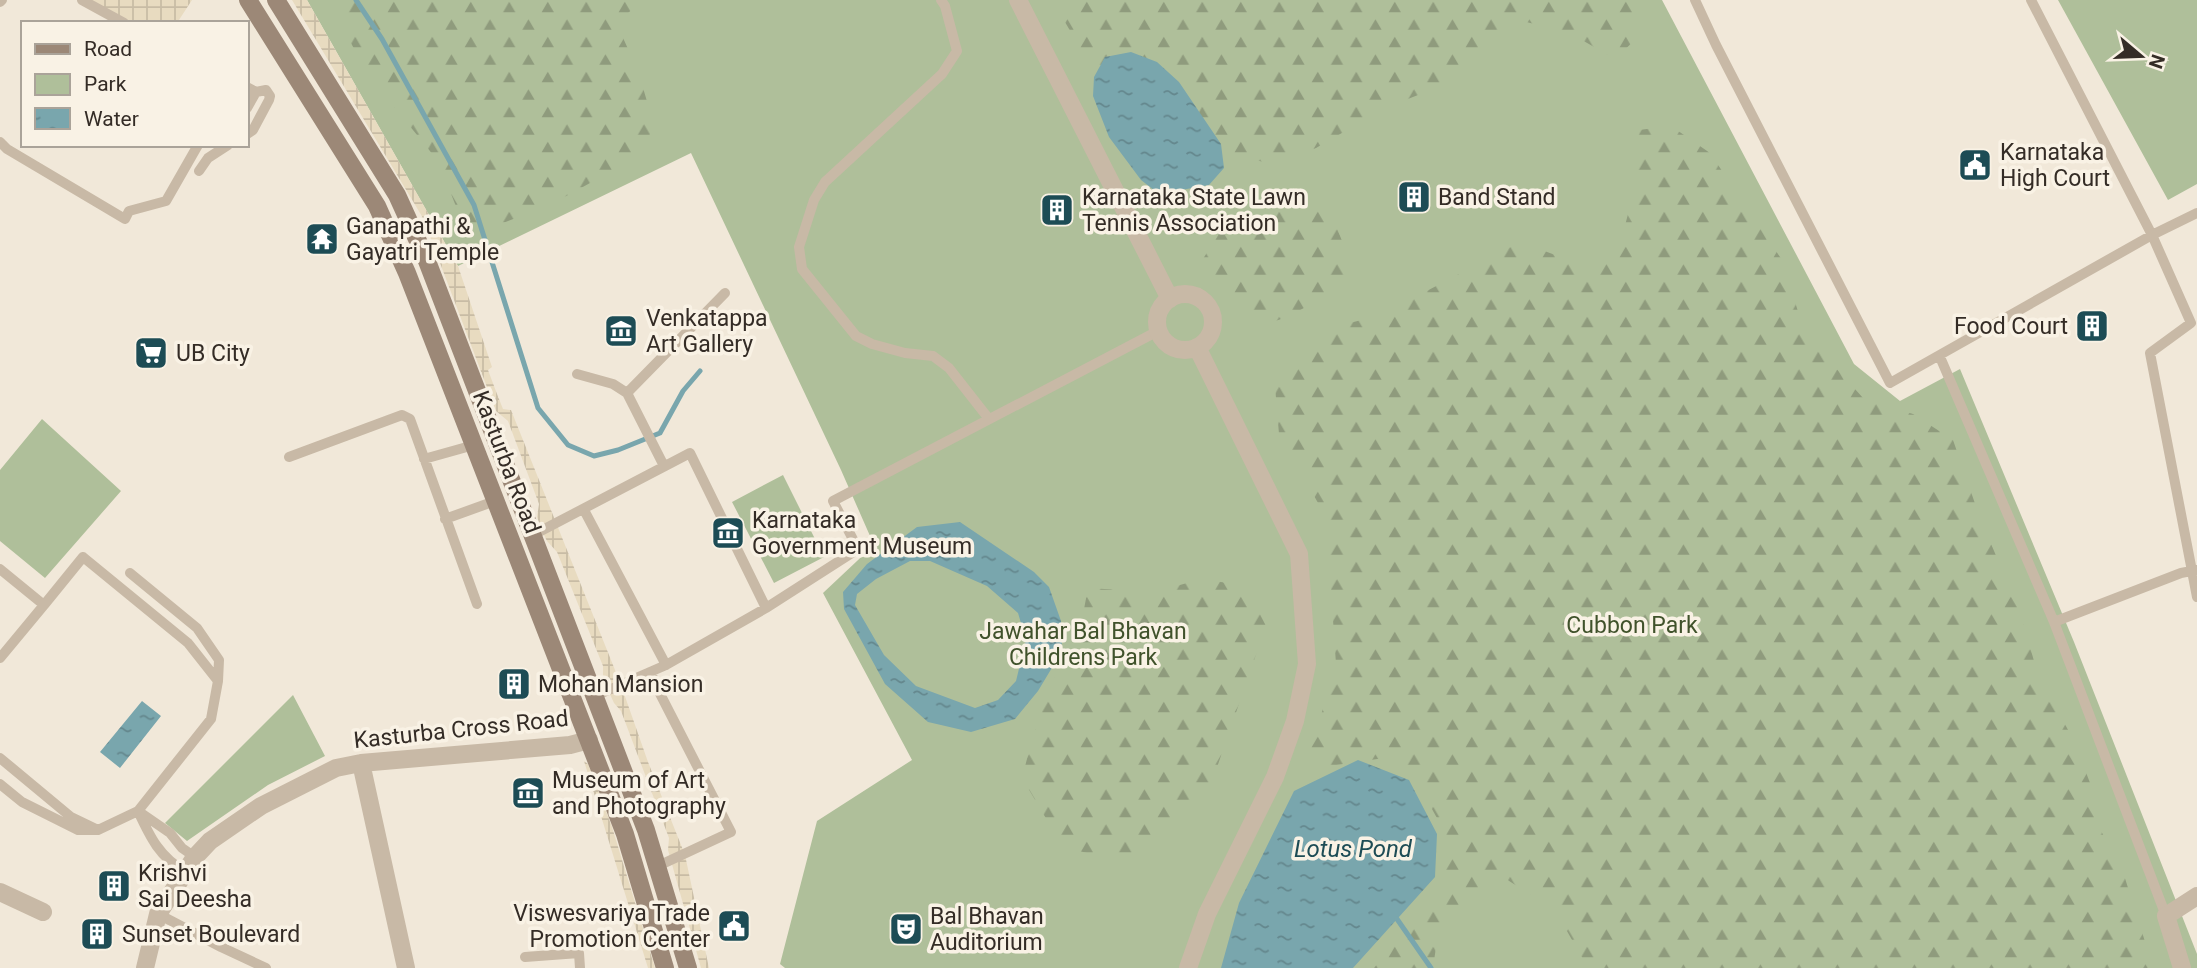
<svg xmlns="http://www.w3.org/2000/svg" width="2197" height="968" font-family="Roboto,sans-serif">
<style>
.green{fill:#afbf9a}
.forest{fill:url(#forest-firs)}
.plaza{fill:url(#plaza-grid)}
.water{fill:url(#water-ripples);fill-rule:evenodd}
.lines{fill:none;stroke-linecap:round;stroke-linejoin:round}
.stream{stroke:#79a6ad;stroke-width:5}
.service{stroke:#c8b9a6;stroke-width:10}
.minor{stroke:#c8b9a6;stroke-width:18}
.secondary{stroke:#9c8877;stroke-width:18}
.labels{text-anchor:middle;stroke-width:7;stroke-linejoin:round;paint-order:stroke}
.poi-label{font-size:23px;fill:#342c26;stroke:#f9f2e5;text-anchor:start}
.street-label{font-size:23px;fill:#342c26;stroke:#f9f2e5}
.park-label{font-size:23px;fill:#40522b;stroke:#f9f2e5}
.water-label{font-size:24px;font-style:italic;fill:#1d4c55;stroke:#f9f2e5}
</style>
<defs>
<pattern id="forest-firs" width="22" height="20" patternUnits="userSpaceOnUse" patternTransform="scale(1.75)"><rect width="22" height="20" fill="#afbf9a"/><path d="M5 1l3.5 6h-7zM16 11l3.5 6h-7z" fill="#8f9b7d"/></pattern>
<pattern id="plaza-grid" width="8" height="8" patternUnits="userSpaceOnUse" patternTransform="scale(1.75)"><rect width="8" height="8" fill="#e8dbc0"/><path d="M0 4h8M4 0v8" fill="none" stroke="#c8bca5"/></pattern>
<pattern id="water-ripples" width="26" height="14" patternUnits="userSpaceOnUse" patternTransform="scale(1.75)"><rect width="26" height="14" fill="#79a6ad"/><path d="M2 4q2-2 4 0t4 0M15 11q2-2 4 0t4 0" fill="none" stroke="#64878d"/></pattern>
</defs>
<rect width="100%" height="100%" fill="#f1e8d9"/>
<!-- green -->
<path class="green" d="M307,0H1662L1854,364L1900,401L1960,369L2074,642L2197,954V968H785L780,964L817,821L912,760L823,593L874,545L841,470L691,153L458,266Z
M2058,0H2197V184L2168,200Z
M42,419L121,491L45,578L0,541V470Z
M783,475L824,557L774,583L732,502Z
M293,695L325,756L268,785L187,841L165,823Z"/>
<!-- forest -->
<path class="forest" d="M328,0H644L628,13L619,29L638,71L654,125L641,155L550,205L477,233L461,219L438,161L367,73Z
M1052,0H1633L1638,37L1615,59L1568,32L1518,20L1487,38L1446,84L1385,108L1316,148L1274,165L1242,156L1185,166L1110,113L1085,56Z
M1671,126L1710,153L1782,260L1805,334L1864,399L1913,414L1953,440L1980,518L2020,612L2038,675L2073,739L2092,788L2100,829L2123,872L2147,948L2148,968H1588L1555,910L1495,872L1438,933L1433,968H1374L1441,888L1447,836L1413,775L1384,758L1309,769L1306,743L1317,729L1336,664L1326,517L1279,434L1274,374L1299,351L1338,326L1381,315L1520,242L1577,263L1618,252L1632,199L1639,130Z
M1305,184L1325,199L1349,258L1343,283C1315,300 1282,328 1248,324L1235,309L1219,280L1201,262L1224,226L1270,199Z
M1202,579L1246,586L1266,626L1206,799L1127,863L1063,847L1022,778L1033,736L1052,683L1081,625L1088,588L1154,592Z"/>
<!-- plaza -->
<path class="plaza" d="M90,0H192L177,23H132Z
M292,0H307L458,266L492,367L488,370L497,394L503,409L511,410L621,685L648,762L685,855L709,968H701L668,850L669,838L621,711L614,703L608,690L603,677V666L557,552L547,541L542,531L537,517L539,504L508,421L496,411L423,218Z
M584,761L588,764L612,827L655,968H648Z"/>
<!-- water -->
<path class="water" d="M1131,52L1157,62L1179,82L1221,144L1224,168L1209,185L1159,194L1141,180L1109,137L1093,96L1094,77L1105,57Z
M960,522L1034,572L1049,587L1061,621L1062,651L1038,691L1015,719L971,732L928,722L885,684L844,609L843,592L867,564L917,527ZM910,561H930L987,586L1018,613L1026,640L1016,681L998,700L975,708L916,686L884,655L855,605L857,594L876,579Z
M142,701L161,716L120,768L100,752Z
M1358,760L1409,780L1437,834L1435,877L1353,968H1221L1239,903L1294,791Z"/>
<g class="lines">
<!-- stream -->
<path class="stream" d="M356,0L382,39L474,205L538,408L568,445L594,456L618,450L660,433L683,391L700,371
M1397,919L1431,968"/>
<!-- service -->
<path class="service" d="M82,0L124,23
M941,0L945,6L957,51L942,74L825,182L814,200L799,247L802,269L856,336L872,344L905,353L933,356L949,368L989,419
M1695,0L1716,45L1890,383L2152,235L2197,213
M2031,0L2152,235L2191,323L2150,353L2197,597
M0,2L2,0
M247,87L256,92L247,108
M247,134L253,130L269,100L270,96L266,90L256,92
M0,142L7,149L125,219L129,211L166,201L198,145
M199,171L208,158L228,145
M1940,357L2054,622L2166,916
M577,374L613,384L627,393L664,466
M627,393L725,293
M289,457L402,415L410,419L477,604
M424,459L474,445
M584,510L666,665
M445,519L495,501
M533,535L690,453L766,608
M0,569L44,605L83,557L188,643L218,681L211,719L138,811L98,830L71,817L0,758
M130,573L197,628L219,660L218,681
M2054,622L2181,573L2197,570
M0,658L44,605
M651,672L654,682L731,832L658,866
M595,696L666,665L766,608L858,549L833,501L1158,331
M0,784L22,802L78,830H96
M138,811C150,837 160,858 186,872
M141,813L170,833L182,848L195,857
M158,914L221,947L266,968
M525,957L579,953L580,968"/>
<!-- minor -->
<path class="minor" d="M1018,0L1170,299
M1157 322a28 28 0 1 1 56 0a28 28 0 1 1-56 0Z
M361,763L406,968
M0,892L43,912
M145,968L158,914L195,857L210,841L261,806L336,768L361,763L570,745L589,740
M1188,968L1207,914L1275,777L1295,721L1307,664L1299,554L1197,347
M2182,968L2166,916L2197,896"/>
<!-- secondary -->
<path class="secondary" d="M248,0L377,206L407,273L625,834L665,968
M276,0L397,195L427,261L646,830L688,968"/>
</g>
<!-- icons -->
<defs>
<symbol id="civic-square" viewBox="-11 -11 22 22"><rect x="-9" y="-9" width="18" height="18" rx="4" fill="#1d4c55" stroke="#f9f2e5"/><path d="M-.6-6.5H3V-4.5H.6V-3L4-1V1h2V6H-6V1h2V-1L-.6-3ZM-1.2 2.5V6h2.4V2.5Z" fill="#fff"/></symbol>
<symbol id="building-square" viewBox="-11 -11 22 22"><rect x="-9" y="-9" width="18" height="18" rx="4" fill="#1d4c55" stroke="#f9f2e5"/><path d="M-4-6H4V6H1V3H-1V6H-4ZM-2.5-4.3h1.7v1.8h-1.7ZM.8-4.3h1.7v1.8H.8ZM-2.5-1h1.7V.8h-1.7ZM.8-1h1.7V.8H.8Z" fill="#fff"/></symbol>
<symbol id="temple-square" viewBox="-11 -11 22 22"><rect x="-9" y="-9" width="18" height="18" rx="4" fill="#1d4c55" stroke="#f9f2e5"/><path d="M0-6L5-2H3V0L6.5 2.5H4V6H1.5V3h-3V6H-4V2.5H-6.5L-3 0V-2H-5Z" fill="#fff"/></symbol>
<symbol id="museum-square" viewBox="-11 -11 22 22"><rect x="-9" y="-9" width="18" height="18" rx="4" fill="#1d4c55" stroke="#f9f2e5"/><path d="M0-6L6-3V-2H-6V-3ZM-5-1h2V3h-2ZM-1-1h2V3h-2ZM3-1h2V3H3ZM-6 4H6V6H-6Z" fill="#fff"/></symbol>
<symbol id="supermarket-square" viewBox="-11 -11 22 22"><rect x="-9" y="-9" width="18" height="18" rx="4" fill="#1d4c55" stroke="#f9f2e5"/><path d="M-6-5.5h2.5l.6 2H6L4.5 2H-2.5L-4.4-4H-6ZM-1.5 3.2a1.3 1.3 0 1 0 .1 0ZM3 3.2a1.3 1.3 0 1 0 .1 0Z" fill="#fff"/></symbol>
<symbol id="theatre-square" viewBox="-11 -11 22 22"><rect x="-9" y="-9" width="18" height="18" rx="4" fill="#1d4c55" stroke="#f9f2e5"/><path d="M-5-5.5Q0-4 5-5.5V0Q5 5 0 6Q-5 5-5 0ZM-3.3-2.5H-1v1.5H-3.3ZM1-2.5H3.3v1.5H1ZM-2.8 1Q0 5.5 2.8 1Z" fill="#fff"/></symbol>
</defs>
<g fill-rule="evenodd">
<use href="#civic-square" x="1956" y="146" width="38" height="38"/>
<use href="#building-square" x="1395" y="178" width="38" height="38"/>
<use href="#building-square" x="1038" y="191" width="38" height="38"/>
<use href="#temple-square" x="303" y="220" width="38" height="38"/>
<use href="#building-square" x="2073" y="307" width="38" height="38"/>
<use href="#museum-square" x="602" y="312" width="38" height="38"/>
<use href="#supermarket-square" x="132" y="334" width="38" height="38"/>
<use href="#museum-square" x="709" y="514" width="38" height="38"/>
<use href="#building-square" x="495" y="665" width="38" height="38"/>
<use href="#museum-square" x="509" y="774" width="38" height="38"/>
<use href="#building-square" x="95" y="867" width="38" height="38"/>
<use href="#civic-square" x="715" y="907" width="38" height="38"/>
<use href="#theatre-square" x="887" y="910" width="38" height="38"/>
<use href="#building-square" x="78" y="915" width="38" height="38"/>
</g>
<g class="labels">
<!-- poi labels -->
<g class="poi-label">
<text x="2000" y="160">Karnataka<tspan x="2000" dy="26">High Court</tspan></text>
<text x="1082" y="205">Karnataka State Lawn<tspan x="1082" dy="26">Tennis Association</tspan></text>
<text x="1438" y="205">Band Stand</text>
<text x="346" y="234">Ganapathi &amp;<tspan x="346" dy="26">Gayatri Temple</tspan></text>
<text x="646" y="326">Venkatappa<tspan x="646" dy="26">Art Gallery</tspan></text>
<text x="2068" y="334" text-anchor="end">Food Court</text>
<text x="176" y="361">UB City</text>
<text x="752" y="528">Karnataka<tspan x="752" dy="26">Government Museum</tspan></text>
<text x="538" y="692">Mohan Mansion</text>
<text x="552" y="788">Museum of Art<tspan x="552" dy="26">and Photography</tspan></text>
<text x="138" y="881">Krishvi<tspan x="138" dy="26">Sai Deesha</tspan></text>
<text x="710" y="921" text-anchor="end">Viswesvariya Trade<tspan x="710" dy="26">Promotion Center</tspan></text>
<text x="930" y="924">Bal Bhavan<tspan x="930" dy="26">Auditorium</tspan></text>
<text x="122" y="942">Sunset Boulevard</text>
</g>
<!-- street labels -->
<g class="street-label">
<text transform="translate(507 462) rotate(69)" y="8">Kasturba Road</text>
<text transform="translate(461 729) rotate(-6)" y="8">Kasturba Cross Road</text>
</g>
<!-- park labels -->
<g class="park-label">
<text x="1632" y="633">Cubbon Park</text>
<text x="1083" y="639">Jawahar Bal Bhavan<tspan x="1083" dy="26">Childrens Park</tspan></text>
</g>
<!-- water labels -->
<g class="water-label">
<text x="1353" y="857">Lotus Pond</text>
</g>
</g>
<!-- legend -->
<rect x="21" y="21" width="228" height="126" fill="#f9f2e5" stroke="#aaa399" stroke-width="2"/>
<rect x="35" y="44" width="35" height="10" fill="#9c8877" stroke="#aaa399" stroke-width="2"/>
<text x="84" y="56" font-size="21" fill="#342c26">Road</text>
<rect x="35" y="74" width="35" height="21" fill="#afbf9a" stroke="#aaa399" stroke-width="2"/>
<text x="84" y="91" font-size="21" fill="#342c26">Park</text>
<rect x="35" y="108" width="35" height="21" fill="url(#water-ripples)" stroke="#aaa399" stroke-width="2"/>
<text x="84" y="126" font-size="21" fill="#342c26">Water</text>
<!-- north arrow -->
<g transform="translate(2141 56) rotate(109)" stroke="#f9f2e5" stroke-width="5" paint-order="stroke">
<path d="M0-5L12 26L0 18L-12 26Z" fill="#342c26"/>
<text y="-10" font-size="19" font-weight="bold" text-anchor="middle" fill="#342c26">N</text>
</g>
</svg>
